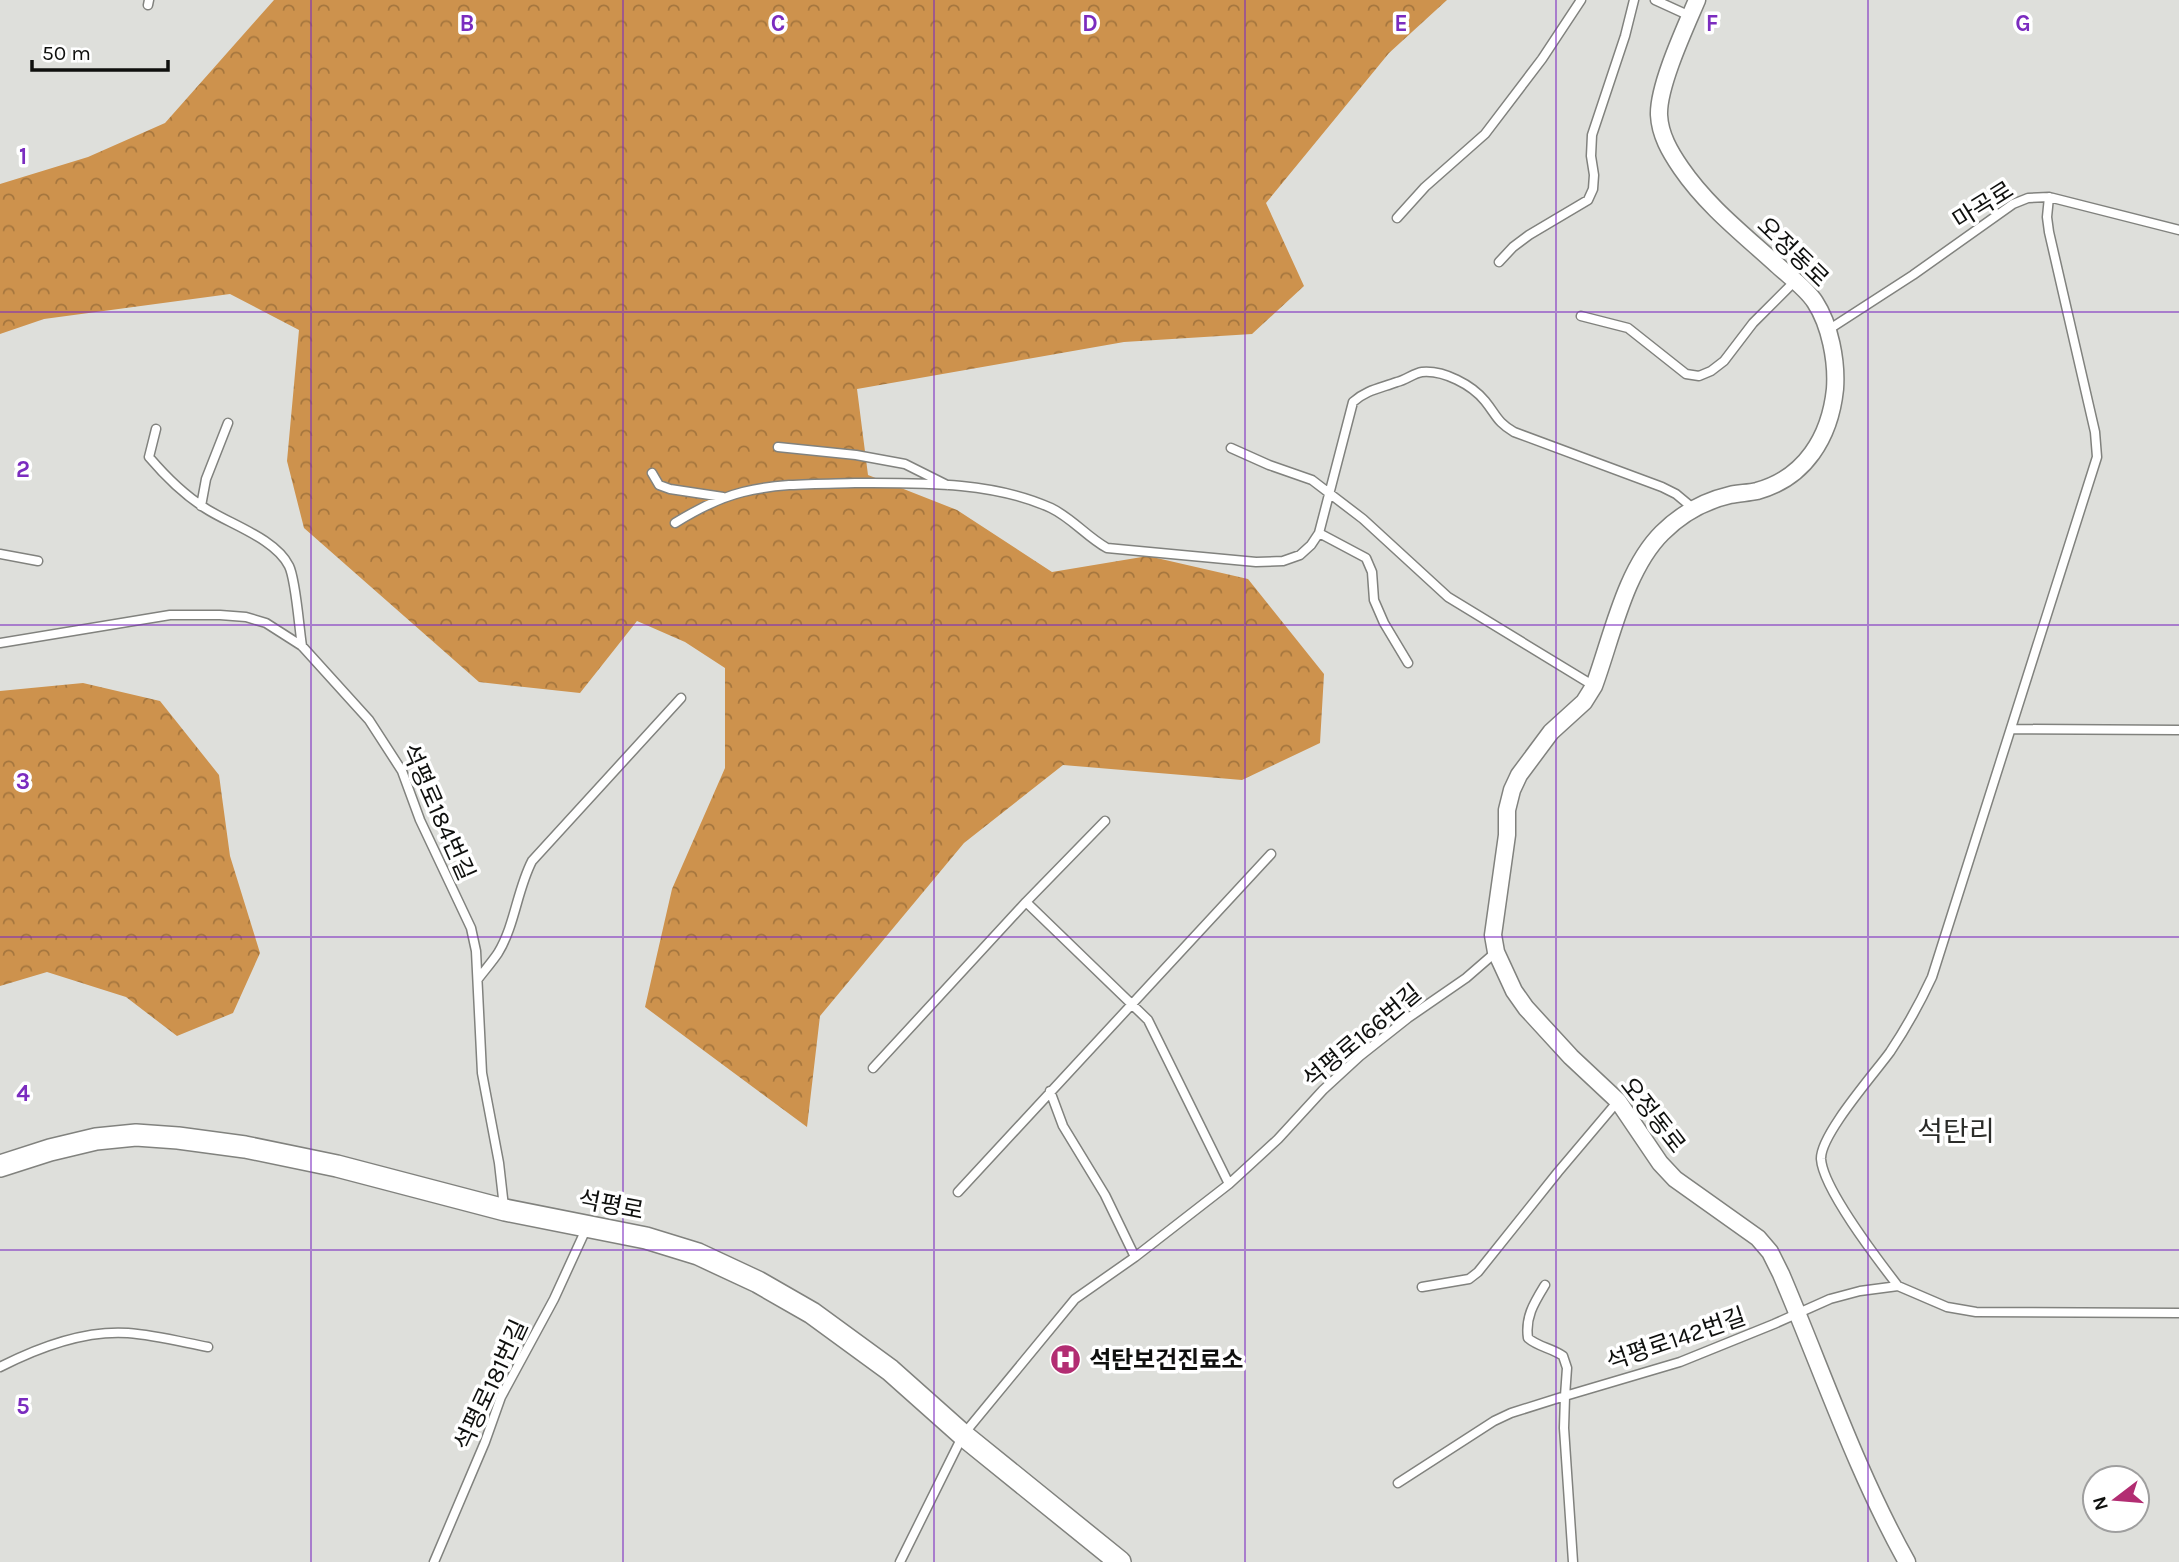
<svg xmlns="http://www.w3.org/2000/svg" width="2179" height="1562" font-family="Karla,'Noto Sans KR',sans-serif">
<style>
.forest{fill:url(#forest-crowns)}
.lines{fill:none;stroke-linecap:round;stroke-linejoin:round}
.service-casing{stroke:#81827e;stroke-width:11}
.minor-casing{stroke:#81827e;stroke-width:19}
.tertiary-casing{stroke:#81827e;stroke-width:24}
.service{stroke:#fff;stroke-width:8}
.minor{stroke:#fff;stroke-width:16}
.tertiary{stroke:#fff;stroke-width:21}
.grid{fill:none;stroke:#7b2cbf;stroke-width:2;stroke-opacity:0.55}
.labels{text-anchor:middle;stroke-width:7;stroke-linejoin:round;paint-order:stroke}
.street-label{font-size:24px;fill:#0f100e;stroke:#fff}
.poi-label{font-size:24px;font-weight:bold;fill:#0f100e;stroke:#fff;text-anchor:start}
.quarter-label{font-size:28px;fill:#2b2c29;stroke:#fff}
.grid-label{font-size:23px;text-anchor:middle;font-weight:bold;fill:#7b2cbf;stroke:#fff;stroke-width:7;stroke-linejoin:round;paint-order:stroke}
</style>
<defs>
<pattern id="forest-crowns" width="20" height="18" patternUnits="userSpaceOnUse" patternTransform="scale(1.75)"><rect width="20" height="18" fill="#cd924d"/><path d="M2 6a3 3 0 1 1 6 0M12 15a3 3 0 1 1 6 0" fill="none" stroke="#a5763e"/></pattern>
</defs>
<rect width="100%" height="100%" fill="#dedfdb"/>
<!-- forest -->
<path class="forest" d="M274,0H1447L1389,53L1266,203L1304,286L1252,334L1124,342L857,389L868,475L957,510L1052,572L1148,556L1248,579L1324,674L1320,743L1242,780L1063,765L964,843L820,1016L807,1127L645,1007L672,889L725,768V668L685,642L637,621L580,693L479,682L304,528L287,461L299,330L230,294L44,319L0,334V184L88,157L165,123Z
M83,683L160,701L219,775L230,856L260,953L233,1013L177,1036L126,997L47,972L0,986V691Z"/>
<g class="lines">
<defs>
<path id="service" d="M1655,0L1690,16
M148,5L149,0
M1397,218L1425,187L1485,134L1542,59L1581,0
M1499,262L1513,247L1529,235L1588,200L1593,189L1594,175L1591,156L1592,135L1625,36L1634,0
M1581,316L1628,328L1686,374L1699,376L1711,371L1724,361L1753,323L1795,281
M1828,330L1913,275L2013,204L2028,198L2049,197L2179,230
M156,429L149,457C166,477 183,494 205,508C229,524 275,538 289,566C296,580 299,628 302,646
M778,447L856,455L905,464L947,485
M1231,448L1269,465L1312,480L1363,519L1448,597L1594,686
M652,473L659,485L670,489L723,497
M201,506L206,479L228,423
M675,523C696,510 718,498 743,492C779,483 818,484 855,483C919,483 992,481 1051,508C1072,518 1087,537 1107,548L1256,562L1283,561L1300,555L1311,545L1319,533L1353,402C1366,390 1381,388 1397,382C1406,380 1414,373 1422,372C1444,370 1472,385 1485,401C1497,416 1497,422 1514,432L1662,487L1676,494L1694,509
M1319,533L1366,558L1372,572L1374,600L1384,623L1408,663
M0,554L38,561
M0,643L170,615H220L246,617L266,623L302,646L369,720L402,771L420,820L471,928L476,951L482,1073L499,1163L504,1207
M2011,729L2179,730
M1105,821L1026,902L1148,1020L1229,1184
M478,979C484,971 492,962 498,953C515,925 517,890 532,861L681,698
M873,1068L1026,902
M1050,1091L1063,1126L1105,1195L1135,1257
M958,1192L1271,854
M1898,1286C1878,1260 1823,1189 1821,1159C1820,1135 1874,1074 1890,1052C1906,1028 1920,1003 1932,977L2097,457L2095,432L2049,232L2047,217L2049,197
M1422,1287L1469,1279L1478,1272L1558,1172L1618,1101
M0,1367C39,1347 84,1330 128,1333C155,1335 182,1342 208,1347
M1398,1483L1494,1421L1511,1413L1565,1396L1567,1368L1563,1356C1552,1348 1538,1347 1528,1338C1525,1317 1534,1303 1545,1285
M434,1562L485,1442L501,1397L554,1299L587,1227
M900,1562L963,1435L1075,1299L1135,1257L1229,1184L1278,1139L1323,1090L1360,1056L1408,1018L1466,978L1496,952
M1573,1562L1564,1428L1565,1396L1680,1362L1774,1324L1830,1299L1860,1291L1898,1286L1947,1307L1976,1312L2179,1313"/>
<path id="minor" d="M1697,0C1685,28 1658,86 1659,115C1660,135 1670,152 1681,168C1707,206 1743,234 1777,265C1790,277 1806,288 1815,302C1830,325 1837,361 1835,389C1830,437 1805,478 1757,491C1748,493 1739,493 1730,495C1704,501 1681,514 1662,533C1625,570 1612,637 1594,686L1584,702L1551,732L1519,775L1512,790L1507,810V835L1493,935L1496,952L1514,991L1526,1008L1571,1057L1618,1101L1660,1163L1675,1179L1758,1238L1770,1252L1781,1274C1822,1370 1856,1471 1907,1562"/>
<path id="tertiary" d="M0,1166L50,1150L96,1139L136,1135L178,1138L245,1147L337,1166L505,1210L646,1238L698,1254L758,1282L812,1313L890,1370L963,1435L1120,1562"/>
</defs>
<!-- service casing -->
<use href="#service" class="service-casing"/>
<!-- minor casing -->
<use href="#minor" class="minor-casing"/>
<!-- tertiary casing -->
<use href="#tertiary" class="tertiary-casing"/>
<!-- service -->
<use href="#service" class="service"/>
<!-- minor -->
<use href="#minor" class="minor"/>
<!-- tertiary -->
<use href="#tertiary" class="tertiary"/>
</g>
<!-- grid -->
<path class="grid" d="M311,0V1562M623,0V1562M934,0V1562M1245,0V1562M1556,0V1562M1868,0V1562M0,312H2179M0,625H2179M0,937H2179M0,1250H2179"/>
<!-- icons -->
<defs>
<symbol id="hospital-disc" viewBox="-11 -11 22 22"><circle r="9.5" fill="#b22d72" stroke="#fff"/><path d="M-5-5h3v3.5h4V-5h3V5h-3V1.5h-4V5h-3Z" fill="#fff"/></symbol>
</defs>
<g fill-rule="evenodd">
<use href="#hospital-disc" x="1048" y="1342" width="35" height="35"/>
</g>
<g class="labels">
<!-- street labels -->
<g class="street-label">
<text transform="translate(1983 205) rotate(-32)" y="8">마곡로</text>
<text transform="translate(1793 252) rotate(44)" y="8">오정동로</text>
<text transform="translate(438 812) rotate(66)" y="8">석평로184번길</text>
<text transform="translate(1362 1036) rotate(-40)" y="8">석평로166번길</text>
<text transform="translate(1653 1115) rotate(52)" y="8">오정동로</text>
<text transform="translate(611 1205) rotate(11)" y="8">석평로</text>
<text transform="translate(1676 1339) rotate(-19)" y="8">석평로142번길</text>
<text transform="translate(491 1385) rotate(-65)" y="8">석평로181번길</text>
</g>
<!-- poi labels -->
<g class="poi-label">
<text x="1089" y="1368">석탄보건진료소</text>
</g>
<!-- quarter labels -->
<g class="quarter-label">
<text x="1956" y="1141">석탄리</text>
</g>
</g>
<g class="grid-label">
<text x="467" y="31">B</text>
<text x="778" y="31">C</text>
<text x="1090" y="31">D</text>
<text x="1401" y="31">E</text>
<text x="1712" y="31">F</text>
<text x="2023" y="31">G</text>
<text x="23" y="164">1</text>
<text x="23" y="477">2</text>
<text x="23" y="789">3</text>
<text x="23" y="1101">4</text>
<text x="23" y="1414">5</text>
</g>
<!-- north arrow -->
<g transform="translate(2116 1499) rotate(254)"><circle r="33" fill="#ffffff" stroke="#9f9f9f" stroke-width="2"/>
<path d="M0-5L12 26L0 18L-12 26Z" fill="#b22d72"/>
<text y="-10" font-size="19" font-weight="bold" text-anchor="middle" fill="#0f100e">N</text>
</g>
<!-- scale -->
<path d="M32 60v10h136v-10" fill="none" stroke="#0f100e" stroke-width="3.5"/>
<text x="42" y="60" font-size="21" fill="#0f100e" stroke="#ffffff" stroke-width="5" paint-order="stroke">50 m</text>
</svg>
